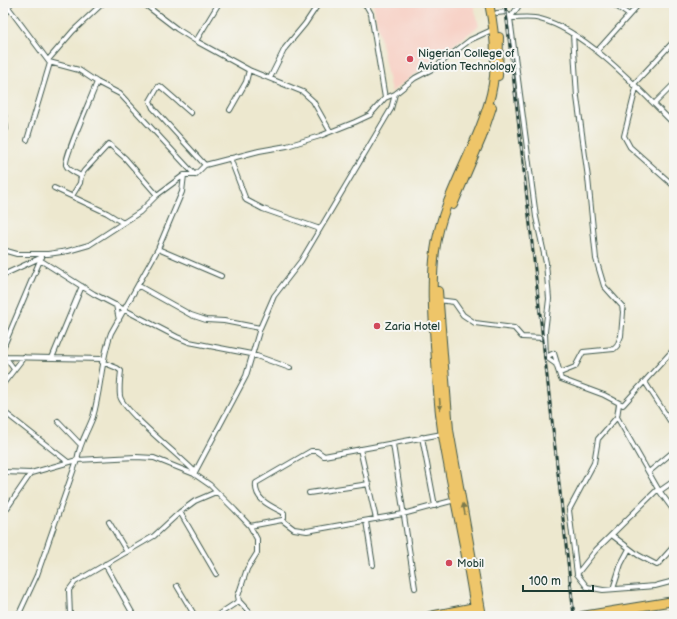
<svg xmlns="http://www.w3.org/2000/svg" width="677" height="619" font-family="'Balsamiq Sans',sans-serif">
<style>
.built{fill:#f7d1c6}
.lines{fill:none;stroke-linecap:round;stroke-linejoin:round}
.street-casing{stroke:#3e574b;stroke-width:6}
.highway-casing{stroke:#3e574b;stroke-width:10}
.street{stroke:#fff;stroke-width:4}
.highway{stroke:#eec569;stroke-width:8}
.rail-casing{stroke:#1f3d34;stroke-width:3}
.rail{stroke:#f6f6f2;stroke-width:1.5;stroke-dasharray:4.5;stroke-linecap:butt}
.oneway{fill:#7c7a4c}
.poi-dot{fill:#d1495b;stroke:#f6f6f2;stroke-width:1.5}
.labels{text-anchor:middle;stroke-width:4;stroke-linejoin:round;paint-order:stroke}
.poi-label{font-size:11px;fill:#1f3d34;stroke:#f6f6f2;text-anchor:start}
</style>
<rect width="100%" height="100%" fill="#f6f6f2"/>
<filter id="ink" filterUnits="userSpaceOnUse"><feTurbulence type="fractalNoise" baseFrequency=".025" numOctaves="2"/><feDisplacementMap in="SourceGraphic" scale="8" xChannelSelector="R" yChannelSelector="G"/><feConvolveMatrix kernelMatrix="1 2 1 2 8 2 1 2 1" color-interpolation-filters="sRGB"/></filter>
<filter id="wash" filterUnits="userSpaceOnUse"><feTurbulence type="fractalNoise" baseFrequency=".012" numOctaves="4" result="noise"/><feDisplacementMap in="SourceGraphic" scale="16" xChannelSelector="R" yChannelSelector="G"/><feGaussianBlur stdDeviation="0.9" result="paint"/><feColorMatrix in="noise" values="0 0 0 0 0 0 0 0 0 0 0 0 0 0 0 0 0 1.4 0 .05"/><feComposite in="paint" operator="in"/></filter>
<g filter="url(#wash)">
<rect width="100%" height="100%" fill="#ede8cf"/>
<!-- built -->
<path class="built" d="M373,3H473L479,26L391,92Z"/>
</g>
<g filter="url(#ink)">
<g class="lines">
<defs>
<path id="street" d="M143,3L177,29L196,41L249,70L303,92L313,101L330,131
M358,3L366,5L371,14L385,98
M517,3L518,7L510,18L536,217L546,263L549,299L545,332L546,357L556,364L561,379L604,395L623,405L674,349
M612,3L629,15
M3,4L8,7L49,62L79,70L97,82L120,94L195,175
M497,13L506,12L510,18C520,18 531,16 540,19C585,30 641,91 674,124
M3,17L11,3
M196,41L219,3
M597,51L640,3
M48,60L73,31L103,3
M270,78L285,48L305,24L319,3
M633,85L674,41
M636,88L624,136L630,147L674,186
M654,104L674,84
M3,107L6,129
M230,110L246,82L249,70
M191,113L160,86L158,87L150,101L153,108L205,165
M27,140L50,63
M230,158L246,200L263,209L320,229
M81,176C77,174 67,169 66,165C64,157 93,94 97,82
M54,188L107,213L123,223
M72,196L80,183L81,176L84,171L109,144L125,158L157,195
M158,249L221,276
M3,250L17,254H48L68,251L89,245L140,212L157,195L184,175H195L205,165L259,151L287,146L320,136L355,122L370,115L385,98L395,94L415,78L434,68L470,40L494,29
M40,260L94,294L177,337L189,342L251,354L290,368
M3,275L42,257
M139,286L191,315L206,320L224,321L260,328
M438,300L454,302L463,315L475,323L514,328L522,337L543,338L545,341
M116,305L119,320
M3,348L41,258
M3,354L14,369
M3,357L103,359
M546,357L554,353L560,373L575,367L583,352L614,349L617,346L621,336L623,312L622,306L604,286L596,259L588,178L577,97L573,34
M52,358L82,286
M102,362L117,368L121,371C120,379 119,388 120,396C122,410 181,457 194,471
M645,382L670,421
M3,384L24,357
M619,404L617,417L658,489L674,511
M3,411L68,462
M617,417L598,439L594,463L569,510L577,574L587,587L603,590L655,586L674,581
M58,421L80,444
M422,437L435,506
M393,444L415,588
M360,449L376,519
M650,471L674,451
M3,472L31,473L77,460L136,457L154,458L194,474L210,485L235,510L250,526L257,539V553L247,569L238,596L239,601L253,616
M194,474L246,376L260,328L274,296L301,261L391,109L395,94
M661,490L674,481
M309,493L369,484
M180,512L216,574
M3,514L31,473
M282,520L284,518V513C271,506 254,500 256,483L311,451H317L324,456L442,434
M366,521L373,565
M109,522L127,552
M250,526L282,520L294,529L307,531L403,514L455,500
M613,536L638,555L657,565L674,546
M105,564L134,616
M577,574L596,550L658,489
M177,586L195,616
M613,589L621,564L629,549
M18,616L37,575L77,460C80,442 87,433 93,417C101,389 101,360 111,333L158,249L182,192L184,175
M70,616L69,590L75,582L154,536L180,512L195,501L216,492
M86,616H89
M216,616L239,601"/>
<path id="highway" d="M498,76L499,37
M453,205L482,137L492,107
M438,291L449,430L482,616
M430,616L475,607
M476,616C468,556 453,496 443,436C438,407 437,375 435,345C433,314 431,282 435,251C442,195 478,148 491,94C498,64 495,32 489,3
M582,616L674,601
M667,616L674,615"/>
</defs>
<!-- street casing -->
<use href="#street" class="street-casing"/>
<!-- highway casing -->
<use href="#highway" class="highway-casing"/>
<!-- street -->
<use href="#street" class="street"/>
<!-- highway -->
<use href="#highway" class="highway"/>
<defs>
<path id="rail" d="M505,3L574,616"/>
</defs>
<!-- rail casing -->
<use href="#rail" class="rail-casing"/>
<!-- rail -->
<use href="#rail" class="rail"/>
</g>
<!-- one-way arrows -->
<defs><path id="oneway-solid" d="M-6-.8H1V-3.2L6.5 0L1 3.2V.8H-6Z"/></defs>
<g class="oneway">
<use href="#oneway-solid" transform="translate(440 404) rotate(85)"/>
<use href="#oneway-solid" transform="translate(464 509) rotate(-100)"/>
</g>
</g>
<!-- markers -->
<g class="poi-dot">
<circle cx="410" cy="59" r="4"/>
<circle cx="377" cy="326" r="4"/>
<circle cx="449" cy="563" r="4"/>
</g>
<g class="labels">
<!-- poi labels -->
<g class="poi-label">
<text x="418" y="57">Nigerian College of<tspan x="418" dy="13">Aviation Technology</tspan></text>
<text x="385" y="330">Zaria Hotel</text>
<text x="457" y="567">Mobil</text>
</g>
</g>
<!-- margin -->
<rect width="677" height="619" fill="none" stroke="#f6f6f2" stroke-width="16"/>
<!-- scale -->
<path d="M523 585v6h70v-6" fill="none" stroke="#1f3d34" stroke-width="2"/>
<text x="529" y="585" font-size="12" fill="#1f3d34" stroke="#f6f6f2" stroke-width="3" paint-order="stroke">100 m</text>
</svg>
